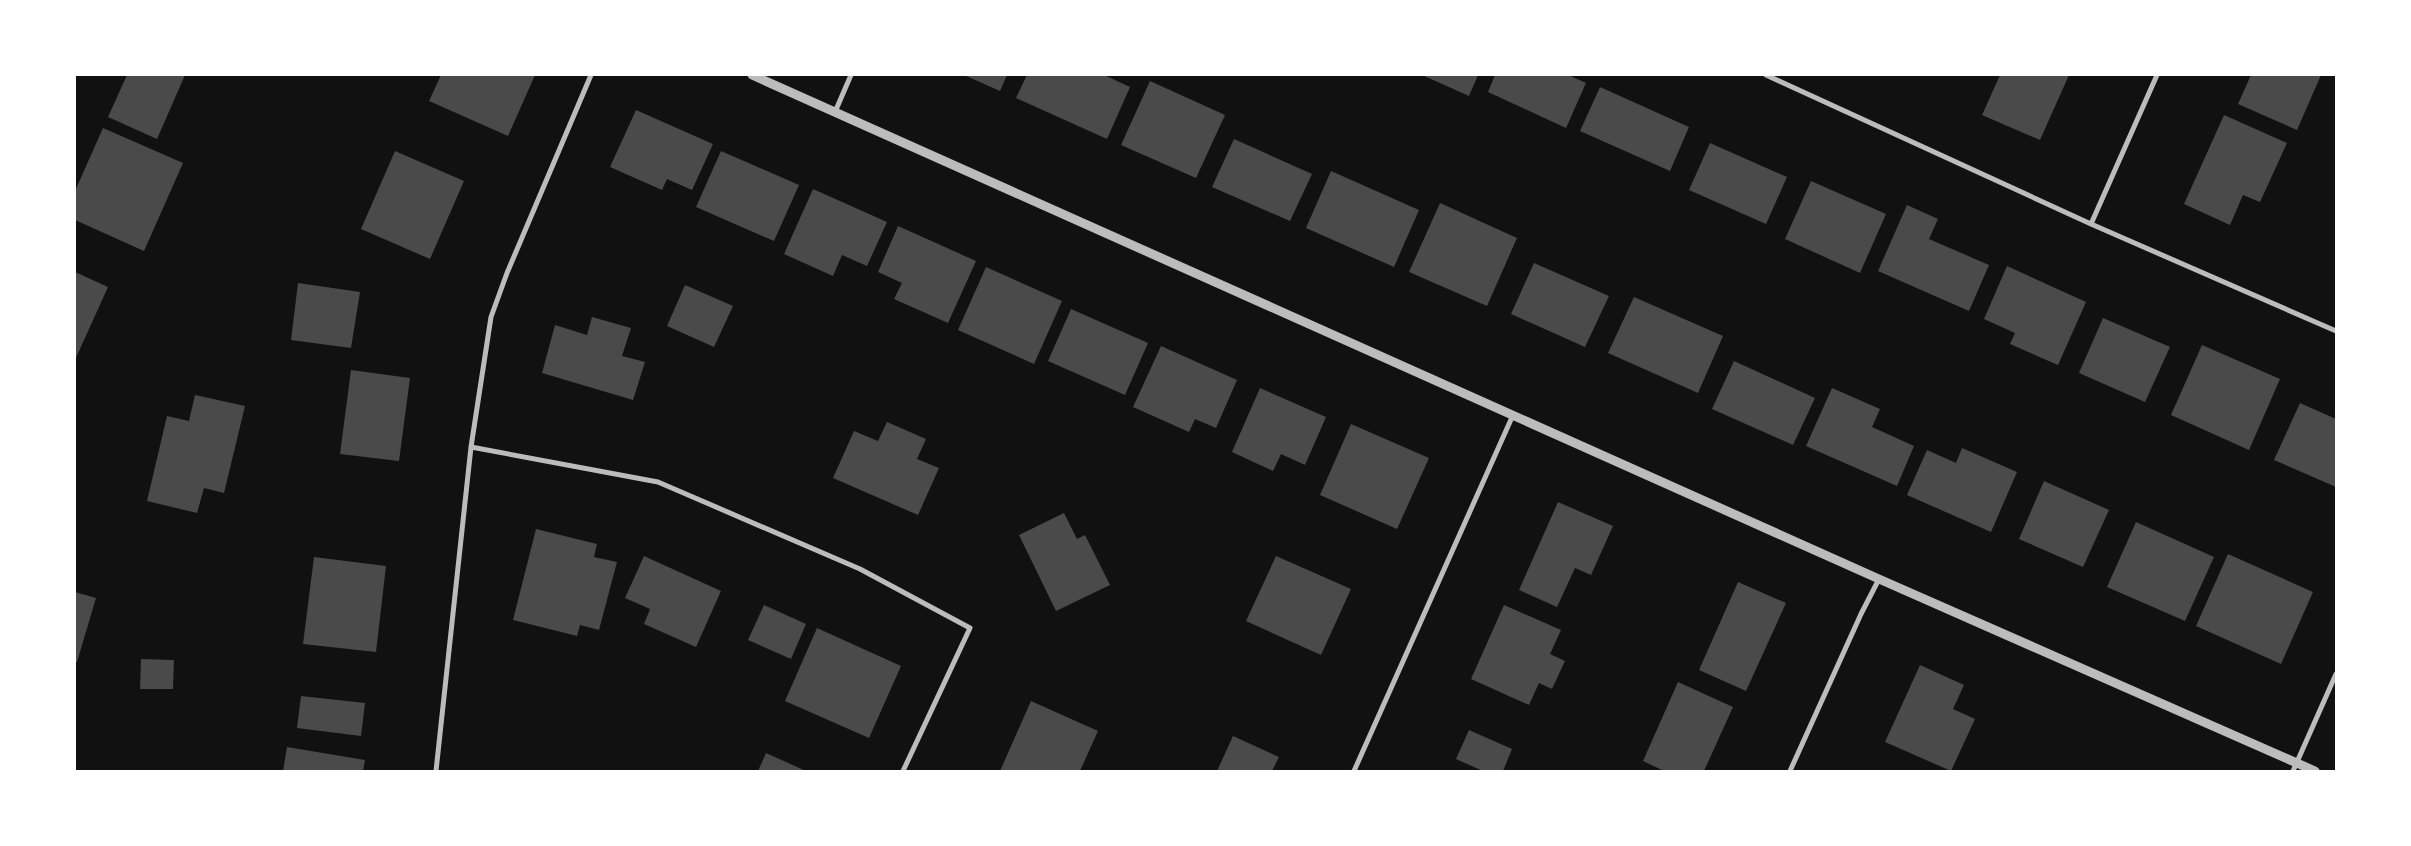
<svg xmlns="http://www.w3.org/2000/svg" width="2411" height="846" font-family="Barlow,sans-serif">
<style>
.building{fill:#4a4a4a}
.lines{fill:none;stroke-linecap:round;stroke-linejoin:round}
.minor{stroke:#bcbcbc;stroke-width:5}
.tertiary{stroke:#bcbcbc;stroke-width:9}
</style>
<rect width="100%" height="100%" fill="#111"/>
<!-- building -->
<path class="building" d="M127,75H185L157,139L108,117Z
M441,75H535L508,136L429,101Z
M964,75H1007L1000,91Z
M1027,75H1104L1130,87L1107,139L1016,98Z
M1422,75H1478L1469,96Z
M1495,75H1568L1586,83L1566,128L1488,92Z
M2000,75H2069L2040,140L1982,115Z
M2251,75H2321L2297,130L2238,104Z
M1150,81L1225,115L1196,178L1121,145Z
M1600,87L1689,127L1670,171L1580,131Z
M636,110L713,144L692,190L667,179L662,190L610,167Z
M2224,115L2287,143L2260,202L2243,195L2230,225L2184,204Z
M103,128L183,163L144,251L75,220V191Z
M1234,139L1312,174L1290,221L1212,187Z
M1710,143L1787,177L1766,224L1689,190Z
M395,151L464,181L430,259L361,229Z
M721,151L799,185L774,241L696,207Z
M1331,171L1419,210L1394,267L1306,228Z
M1811,181L1886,214L1860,273L1785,239Z
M813,189L887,222L867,266L842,255L833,276L784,254Z
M1440,203L1517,238L1487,306L1409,272Z
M1907,205L1938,219L1929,239L1989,265L1969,311L1878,271Z
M898,226L976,261L948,323L894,299L902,283L878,272Z
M1534,263L1609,296L1585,347L1511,314Z
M2007,266L2086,302L2058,365L2010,344L2015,333L1984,319Z
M986,267L1062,301L1034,364L958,330Z
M75,272L108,287L75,360Z
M298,283L360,292L351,348L291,340Z
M685,285L733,306L714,347L667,326Z
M1634,297L1723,336L1698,393L1608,353Z
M1071,309L1148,343L1125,395L1048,361Z
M592,317L631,328L622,356L645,362L633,400L542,373L555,325L587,335Z
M2103,318L2170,347L2145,402L2079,373Z
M2202,345L2280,379L2249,450L2171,415Z
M1161,346L1237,380L1216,428L1195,419L1189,432L1133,407Z
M1734,361L1815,398L1793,445L1712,409Z
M351,370L410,378L399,461L340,454Z
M1260,388L1326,417L1305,465L1281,454L1273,471L1232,452Z
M1832,388L1880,409L1872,427L1914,446L1897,486L1806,446Z
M195,395L245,406L224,493L204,488L197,513L147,501L167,416L189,421Z
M2300,403L2336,419V487L2274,460Z
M887,422L926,439L917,459L939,468L918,515L833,478L854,431L878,441Z
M1351,424L1429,458L1397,529L1320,495Z
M1962,448L2017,472L1991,532L1907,495L1927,450L1956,463Z
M2044,481L2109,510L2083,567L2019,539Z
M1558,502L1613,526L1591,575L1575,568L1557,607L1519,590Z
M1064,513L1077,539L1085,535L1110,585L1056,611L1019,535Z
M2136,522L2214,557L2185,621L2107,587Z
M536,529L597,544L594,557L617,562L599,630L580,625L577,636L513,620Z
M2228,554L2313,592L2281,664L2196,626Z
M644,556L721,591L696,647L644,624L650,609L625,598Z
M1276,556L1351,589L1321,655L1246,621Z
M314,557L386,566L376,652L303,644Z
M1738,582L1786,603L1746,691L1699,670Z
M75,592L96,598L77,662H75Z
M764,605L806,624L791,659L748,640Z
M1504,605L1561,630L1550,654L1565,661L1552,689L1539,683L1529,705L1471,679Z
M817,628L901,666L869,738L785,701Z
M141,659L174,660L173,689H140Z
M1920,665L1964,685L1953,709L1975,719L1951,771L1885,742Z
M1678,682L1733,707L1704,771H1664L1643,761Z
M301,696L365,703L361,736L297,728Z
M1031,701L1098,731L1080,771H1000Z
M1469,730L1512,749L1503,771H1483L1456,759Z
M1233,736L1279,757L1272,771H1217Z
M287,747L365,760L363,771H283Z
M766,753L806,771H758Z"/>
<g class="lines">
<!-- minor -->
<path class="minor" d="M1766,75L2091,224L2336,331
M835,112L851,75
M2091,224L2157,75
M471,447L658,482L860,569L970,628L903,771
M436,771L471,447L491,317L507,273L591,75
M1354,771L1513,415
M1790,771L1861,614L1879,579
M2293,771L2336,674"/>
<!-- tertiary -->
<path class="tertiary" d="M752,75L1879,579L2315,771"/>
</g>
<!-- border -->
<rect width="2411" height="846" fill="none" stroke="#ffffff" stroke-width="152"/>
</svg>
